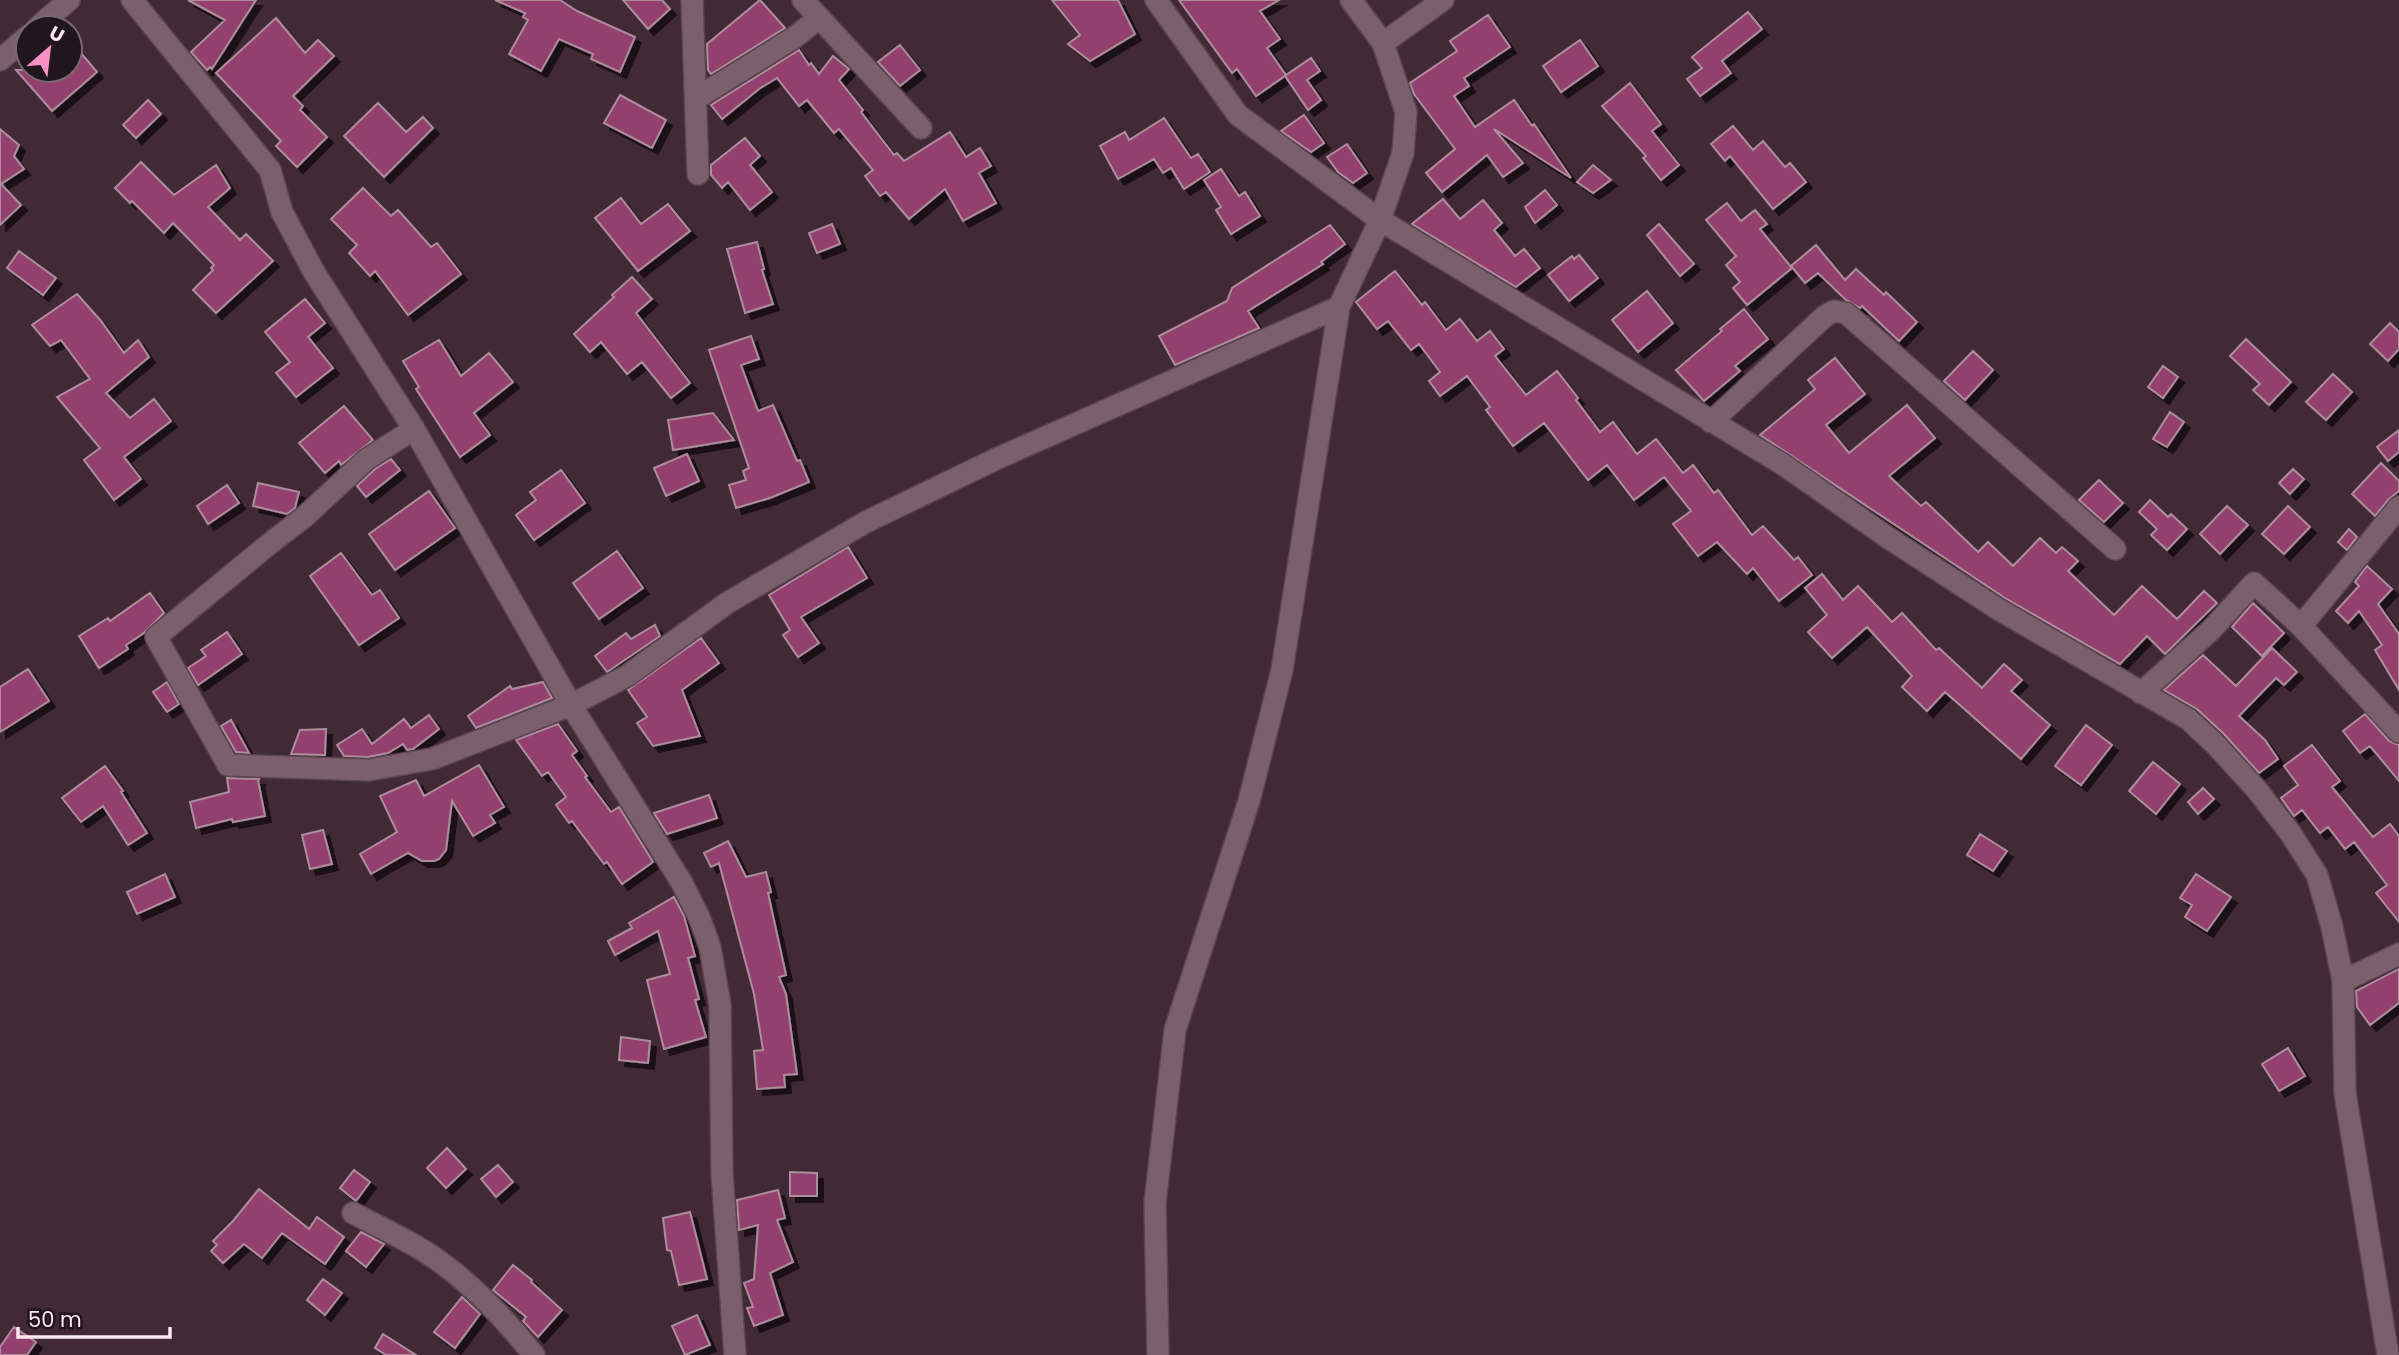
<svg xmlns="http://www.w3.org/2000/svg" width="2399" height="1355" font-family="Poppins,sans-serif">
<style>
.building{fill:#93416e;stroke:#ac8d9c;stroke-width:2;filter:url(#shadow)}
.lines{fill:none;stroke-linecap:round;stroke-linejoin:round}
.street-casing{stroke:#5a4550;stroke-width:24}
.street{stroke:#7b5f6c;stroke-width:21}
</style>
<defs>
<filter id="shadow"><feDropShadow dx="6" dy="6" stdDeviation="0" flood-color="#0009"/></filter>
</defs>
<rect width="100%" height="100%" fill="#422936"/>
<!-- building -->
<path class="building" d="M188,0H256L212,69L210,67L207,70L191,52L225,20Z
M495,0H560L577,11L635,37L620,72L591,59L593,54L559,39L541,71L509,54L528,20L523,17L525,13Z
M623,0H662L670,9L648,29Z
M760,0L785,28L711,74L708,70L707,44Z
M1052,0H1118L1135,34L1090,61L1068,44L1080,35Z
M1179,0H1279L1260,11L1280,39L1267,48L1286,75L1311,58L1320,71L1307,80L1321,100L1308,110L1285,76L1256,96L1237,69L1232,73Z
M1748,12L1762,29L1722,61L1731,73L1700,96L1687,79L1702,68L1692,57Z
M1488,15L1510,47L1464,78L1469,86L1454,96L1475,127L1514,100L1532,126L1534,124L1571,178L1494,129L1523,163L1503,177L1487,155L1442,192L1426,173L1455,149L1414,94L1410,83L1457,51L1450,41Z
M276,18L305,53L318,40L334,56L293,96L303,106L300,110L327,137L297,167L276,146L281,141L216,73Z
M70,40L97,72L52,111L16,70H70Z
M1580,40L1598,66L1561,92L1543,66Z
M900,45L920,70L900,86L878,62Z
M799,50L809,65L811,63L819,74L833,56L849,69L839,80L863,110L861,112L894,155L897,153L904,161L950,132L966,157L980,148L991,166L979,173L996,203L963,221L945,189L909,219L886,192L880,196L865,176L873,170L839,129L834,133L807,100L799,106L777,78L759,89L722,119L711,105Z
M1630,83L1661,124L1652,131L1679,165L1661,180L1643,158L1646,156L1602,106Z
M620,95L666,120L652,148L604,123Z
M148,100L161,114L136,138L123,125Z
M378,103L406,132L423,117L433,128L384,177L344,136Z
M1304,115L1324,143L1311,152L1281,131Z
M1164,118L1191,158L1198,154L1210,172L1184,189L1171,168L1163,173L1154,159L1118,179L1100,146L1125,132L1129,140Z
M1733,126L1753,150L1763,141L1785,167L1790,163L1806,182L1773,209L1730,156L1725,161L1711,144Z
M0,129L19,145L14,156L24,169L1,184L21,205L0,225Z
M745,138L760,156L750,165L772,192L750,210L728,182L722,188L711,175V165Z
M1347,144L1367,173L1353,183L1338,172L1327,157Z
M141,162L174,195L216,165L230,188L208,207L240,240L246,234L273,261L216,313L193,290L213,270L211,268L214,265L173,223L164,233L132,201L130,203L115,188Z
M1593,165L1611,180L1593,193L1577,182Z
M1221,169L1239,196L1245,192L1260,216L1231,234L1216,210L1221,207L1204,180Z
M363,188L391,216L398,210L431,247L437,243L461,274L408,315L375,271L370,276L349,253L357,245L331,219Z
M1545,190L1557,205L1535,223L1525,207Z
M621,198L641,224L668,204L690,231L638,271L595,218Z
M1443,199L1460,219L1483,200L1502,223L1494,230L1515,256L1524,249L1540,268L1516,287L1412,224Z
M1727,203L1741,221L1755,210L1767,224L1760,229L1792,268L1747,305L1733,288L1740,282L1726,265L1736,256L1706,220Z
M832,224L840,244L817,253L809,233Z
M1659,224L1694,264L1680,276L1647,235Z
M1330,225L1345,244L1321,262L1323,264L1248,311L1259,328L1175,365L1159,336L1227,301L1232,288Z
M757,242L764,269L762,270L773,304L745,313L727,249Z
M1816,245L1845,280L1856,269L1884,295L1886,292L1917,322L1899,341L1862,306L1860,308L1846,300L1818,273L1805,283L1791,266Z
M19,251L56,278L43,295L7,268Z
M1579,255L1598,278L1569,301L1548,275L1572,256L1574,259Z
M1395,271L1422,305L1425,302L1446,330L1460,319L1477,341L1490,331L1504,349L1495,356L1526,395L1557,371L1578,398L1576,400L1600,432L1613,422L1637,454L1656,439L1683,473L1693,465L1714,493L1718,490L1752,535L1763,526L1794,560L1798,557L1812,575L1779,601L1753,568L1747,574L1717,542L1698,556L1673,524L1691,511L1664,477L1634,500L1607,465L1588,480L1544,423L1513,446L1486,410L1490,407L1467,376L1440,396L1429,381L1440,372L1419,344L1411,350L1388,321L1377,329L1356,302Z
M632,277L652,299L636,313L690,383L671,398L642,362L627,374L601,342L590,352L574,334L614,297L612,295Z
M1647,291L1673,323L1638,352L1612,320Z
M77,294L101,321L124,353L138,340L149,357L106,393L130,418L154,399L171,421L124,457L141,479L114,500L84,460L100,448L57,397L90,379L61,340L50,346L32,325Z
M305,299L325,323L308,337L333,368L296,397L276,373L290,362L265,332Z
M1744,309L1768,339L1735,366L1740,371L1704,401L1676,370L1722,331L1720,329Z
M2390,323L2399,332V349L2388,361L2370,344Z
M751,336L759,359L741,365L758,411L773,405L797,461L800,460L809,482L770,498L736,508L729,485L746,480L743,471L749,468L709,350Z
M2246,339L2291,382L2269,405L2253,390L2260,384L2230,356Z
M439,340L461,376L489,353L513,382L474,413L490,435L460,457L416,389L419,387L403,361Z
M1973,351L1993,370L1965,400L1944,381Z
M1835,358L1865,394L1826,425L1849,453L1907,405L1935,438L1889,476L1921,506L1926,502L1978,552L1988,542L2013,566L2040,538L2056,553L2062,547L2078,561L2068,571L2114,615L2142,586L2177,619L2204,591L2217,603L2165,654L2147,636L2120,664L2005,598L1760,435L1815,389L1808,380Z
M2163,366L2178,377L2163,398L2148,387Z
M2333,374L2352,392L2326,420L2306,402Z
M344,406L373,440L341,465L339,461L325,473L299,443Z
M2170,412L2184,422L2167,447L2153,439Z
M713,413L734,440L673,450L668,420Z
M2399,430V452L2388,461L2377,447Z
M687,454L699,481L666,496L654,468Z
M391,459L400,470L366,497L357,486L375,469Z
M2381,463L2399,481V491L2389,499L2375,516L2352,494Z
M2293,469L2304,479L2290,494L2279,483Z
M561,470L585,503L534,540L516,515L536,500L530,492Z
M2099,480L2123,503L2104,522L2079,500Z
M258,483L299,492L295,508L287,514L253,506Z
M227,485L239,503L208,524L197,506Z
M429,491L455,528L395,570L369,534Z
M2150,500L2168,517L2171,514L2187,529L2167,550L2151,535L2157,529L2139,512Z
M2227,506L2248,525L2220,554L2200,534Z
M2288,506L2310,527L2284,554L2262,534Z
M2349,529L2357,537L2347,550L2338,542Z
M848,547L867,578L801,617L819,643L798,657L783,635L790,630L769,595Z
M617,551L643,588L599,619L573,583Z
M341,553L372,595L380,590L399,618L359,645L310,576Z
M2367,566L2392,589L2378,604L2399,634V690L2375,650L2382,645L2359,611L2348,623L2336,611L2359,586L2355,582Z
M1822,574L1843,600L1858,586L1892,622L1902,613L1936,650L1939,648L1982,688L2004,664L2022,680L2011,691L2050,725L2021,759L1945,692L1927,711L1902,687L1912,676L1867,627L1832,658L1808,632L1827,615L1805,588Z
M150,593L164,613L144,633L126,645L128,649L99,668L79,636L108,618L110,621Z
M2253,603L2284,633L2262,656L2232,627Z
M655,625L660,636L607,672L595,656L626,633L631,639Z
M227,632L242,654L198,685L188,668L206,656L201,650Z
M701,638L719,663L682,690L700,736L653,746L637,723L647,717L628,690Z
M2272,648L2297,672L2284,685L2276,678L2239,716L2265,740L2278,759L2259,773L2224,734L2197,709L2164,690L2203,655L2236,686Z
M28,669L49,701L0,732V687Z
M167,682L179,704L167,712L153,692Z
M543,682L552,698L476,728L468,716L510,686L512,689Z
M2365,714L2389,741L2399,745V781L2370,746L2360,753L2343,731Z
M429,715L439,729L413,749L407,750L403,744L388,753L368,757L344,756L337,745L362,729L372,744L404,719L411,728Z
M231,720L249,753L236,752L221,726Z
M558,724L577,751L572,755L587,776L585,777L611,812L619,807L653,862L622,884L607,862L604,864L572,821L569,823L556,805L566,797L548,772L542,776L516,740Z
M2086,725L2112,745L2081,785L2055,766Z
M326,729L325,755L291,754L300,730Z
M2312,745L2340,781L2332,787L2373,837L2390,824L2399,836V922L2376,893L2387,885L2354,842L2345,849L2328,827L2320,833L2302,810L2294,816L2281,798L2298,785L2284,766Z
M2153,762L2180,784L2156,814L2129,791Z
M479,765L504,807L490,815L495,823L473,836L452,801L446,850L439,859L434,861H422L408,853L371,874L360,854L397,832L380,796L416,780L424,796Z
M105,766L123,791L121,792L147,833L128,845L103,806L81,822L62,798Z
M227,778L260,779L258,780L265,816L233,822L232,819L196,828L190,802L229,792Z
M2203,788L2214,799L2198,814L2188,802Z
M709,795L717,818L667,834L654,813Z
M323,830L332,864L310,869L302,835Z
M1980,834L2007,851L1993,871L1967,855Z
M728,841L746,877L766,872L771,892L768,893L786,975L779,977L786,994L797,1074L784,1075L785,1087L757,1089L754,1051L763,1050L754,994L719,863L711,867L704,853Z
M165,874L175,897L137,914L127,892Z
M2196,874L2231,897L2207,931L2185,917L2192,905L2180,898Z
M674,897L684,916L695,956L688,958L699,999L695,1000L706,1037L664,1049L647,980L670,974L658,931L615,955L608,941L632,928L629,923Z
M2399,969V1003L2370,1025L2357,1007L2356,991Z
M621,1037L650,1041L648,1063L619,1060Z
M2288,1048L2305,1076L2279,1091L2262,1064Z
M447,1148L466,1169L446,1188L427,1168Z
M498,1165L513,1182L496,1197L481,1179Z
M354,1170L370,1182L356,1201L340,1188Z
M790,1172L817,1173V1196H790Z
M259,1189L309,1229L317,1217L344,1237L325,1264L282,1233L262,1258L244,1244L223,1263L211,1251L217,1245L213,1241L233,1221Z
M778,1190L785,1218L777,1220L793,1262L770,1273L783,1315L754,1326L747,1308L753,1307L744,1283L754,1279L758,1225L739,1230L737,1200Z
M690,1212L707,1279L679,1285L671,1251L667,1250L663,1218Z
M361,1232L384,1244L366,1267L346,1251Z
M513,1265L532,1280L531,1282L562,1310L538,1337L523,1321L526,1317L493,1290Z
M323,1279L342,1293L325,1315L307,1300Z
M462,1297L480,1314L455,1348L434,1332Z
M697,1315L710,1345L685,1355L672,1326Z
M14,1327L36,1342L27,1355H0V1347Z
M383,1334L416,1355H386L375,1348Z"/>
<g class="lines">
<defs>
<path id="street" d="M132,0L270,170L282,212L314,272L414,429L571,705L682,883L699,917L710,947L720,1005L722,1173L735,1355
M692,0L698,174
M803,0L921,128
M1156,0L1238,115L1380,220L1784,465L1887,537L1998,609L2188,719L2215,744L2257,790L2291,834L2317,875L2332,927L2343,981L2345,1093L2388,1355
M37,28L69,0
M1383,43L1443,0
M0,60L28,36
M697,98L795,37L819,18
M1711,422L1825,316L1834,311L1846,313L2115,549
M414,429L367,459L303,518L273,541L156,637L228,765L369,770L432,759L571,705L627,676L727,603L866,522L996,459L1339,307L1380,220L1403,153L1406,112L1383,43L1351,0
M2301,626L2399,507
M2141,693L2211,630L2254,583L2301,626L2399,732
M2343,981L2399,954
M353,1213C385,1230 419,1245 447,1267C480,1292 508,1323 534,1355
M1158,1355L1155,1203L1175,1030L1249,801L1282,670L1339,307"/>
</defs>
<!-- street casing -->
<use href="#street" class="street-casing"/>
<!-- street -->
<use href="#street" class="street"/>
</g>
<!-- north arrow -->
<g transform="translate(49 49) rotate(28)"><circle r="33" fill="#21161b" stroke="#786a71" stroke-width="2"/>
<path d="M0-5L12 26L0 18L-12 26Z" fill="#fa8fc7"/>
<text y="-10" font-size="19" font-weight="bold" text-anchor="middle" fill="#fae9f1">U</text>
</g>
<!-- scale -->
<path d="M18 1327v10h152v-10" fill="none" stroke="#fae9f1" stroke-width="3.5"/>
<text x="28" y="1327" font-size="21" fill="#fae9f1" stroke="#21161b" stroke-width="5" paint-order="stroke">50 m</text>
</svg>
